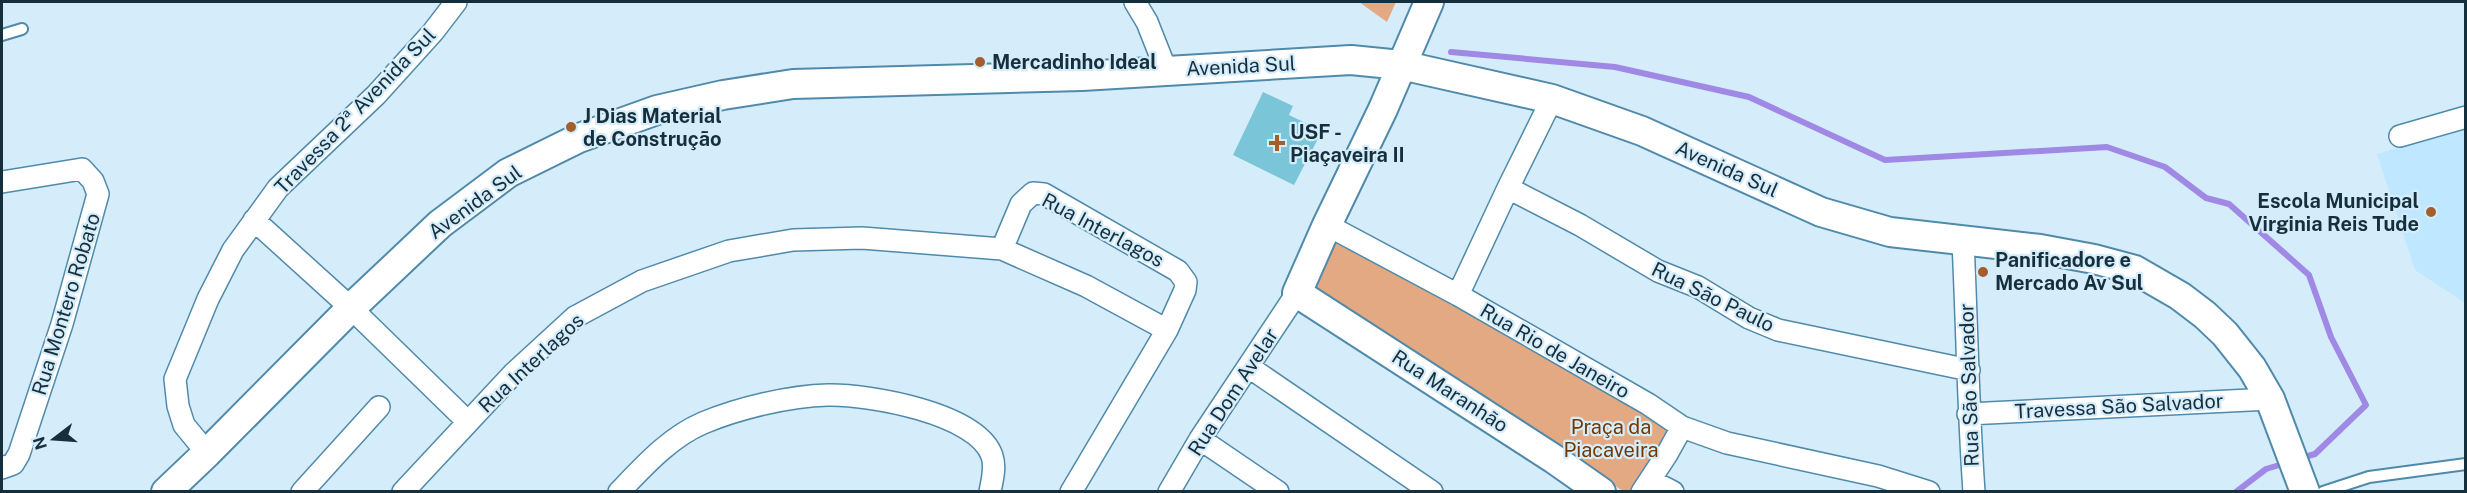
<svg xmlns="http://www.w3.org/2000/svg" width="2467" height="493" font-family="'Public Sans',sans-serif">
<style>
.built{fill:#bfe7ff}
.green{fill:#e2a983}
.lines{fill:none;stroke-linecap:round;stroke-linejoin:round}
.stream{stroke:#a088e5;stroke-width:6}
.building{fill:#7ac5d7}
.lane-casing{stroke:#508aab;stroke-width:14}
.street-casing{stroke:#508aab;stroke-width:24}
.secondary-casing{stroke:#508aab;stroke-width:32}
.lane{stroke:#fff;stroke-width:10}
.street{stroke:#fff;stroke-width:21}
.secondary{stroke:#fff;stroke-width:28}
.poi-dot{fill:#a25f2d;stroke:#d5edfb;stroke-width:2}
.labels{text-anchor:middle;stroke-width:4.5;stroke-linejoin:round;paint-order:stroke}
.poi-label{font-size:20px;font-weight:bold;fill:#162f3c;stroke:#d5edfb;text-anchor:start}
.street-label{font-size:20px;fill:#162f3c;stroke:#d5edfb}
.park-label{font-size:20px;fill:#713803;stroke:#d5edfb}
</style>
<rect width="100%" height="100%" fill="#d5edfb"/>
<!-- built -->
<path class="built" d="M2465,128V303L2415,270L2377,154Z"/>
<!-- green -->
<path class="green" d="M1359,2H1396L1387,22Z
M1332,237L1669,428L1631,491H1623L1309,286Z"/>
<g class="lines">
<!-- stream -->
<path class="stream" d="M1451,52L1615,67L1749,97L1885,160L2107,147L2165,167L2206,198L2229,204L2309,275L2331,337L2366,405L2315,454L2301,458
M2236,492L2266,469L2286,463"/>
</g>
<!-- building -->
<path class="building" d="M1263,92L1293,106L1289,115L1322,131L1294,185L1233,155Z"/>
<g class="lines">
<defs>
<path id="lane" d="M2,35L22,29
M2323,492L2369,477L2466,464"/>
<path id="street" d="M1135,2L1147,22L1166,70
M2400,136L2466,117
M2,182L82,169L93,181L98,194L62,324L19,454L13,464L2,468
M1508,188L1580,225L1658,271L1698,287L1749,318L1778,330L1969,370
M254,220L351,308L468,422
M1327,225L1458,295L1648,404L1682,427L1727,443L1878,476L1929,492
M1963,242C1967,325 1968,408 1974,492
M1002,249L1021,204L1033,193L1044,194L1178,271L1186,282L1185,290L1167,330L1071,492
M1458,295L1508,188L1552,99
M1249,367L1432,492
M1968,414L2270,399
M1200,439L1278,492
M207,453L184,425L178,406L175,379L208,299L233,250L278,188L376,95L433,32L456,2
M1650,480L1673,492
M302,492L379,407
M403,492L514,373L575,317L642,281L729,251L793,240L862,238L1002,249L1086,286L1167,330
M619,492C644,466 670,437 703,423C739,408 789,396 828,395C867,394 978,413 992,456C996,468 992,480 990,492
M1169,492L1200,439L1297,293
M1642,492L1667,454L1682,427"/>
<path id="secondary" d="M1429,2L1383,109L1327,225L1297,293L1554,459L1601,492
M166,492L207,453L351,308L440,224L508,173L579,138L657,110L723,95L793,84L1082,76L1351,60L1401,65L1552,99L1642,131L1821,212L1890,232L2040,249L2094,259L2135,270L2180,296L2205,315L2225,334L2252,368L2270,399L2305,492"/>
</defs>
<!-- lane casing -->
<use href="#lane" class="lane-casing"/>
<!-- street casing -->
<use href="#street" class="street-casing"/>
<!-- secondary casing -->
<use href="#secondary" class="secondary-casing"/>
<!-- lane -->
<use href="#lane" class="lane"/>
<!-- street -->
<use href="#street" class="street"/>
<!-- secondary -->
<use href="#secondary" class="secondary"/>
</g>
<!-- markers -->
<g class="poi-dot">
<circle cx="980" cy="62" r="6"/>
<circle cx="571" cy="127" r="6"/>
<path d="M1274 134h6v6h6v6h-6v6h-6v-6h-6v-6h6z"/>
<circle cx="2431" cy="212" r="6"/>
<circle cx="1983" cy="272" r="6"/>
</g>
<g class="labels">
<!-- poi labels -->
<g class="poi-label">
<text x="992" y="69">Mercadinho Ideal</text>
<text x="583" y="123">J Dias Material<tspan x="583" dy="23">de Construção</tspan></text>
<text x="1290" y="139">USF -<tspan x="1290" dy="23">Piaçaveira II</tspan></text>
<text x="2419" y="208" text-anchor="end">Escola Municipal<tspan x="2419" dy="23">Virginia Reis Tude</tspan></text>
<text x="1995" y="267">Panificadore e<tspan x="1995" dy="23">Mercado Av Sul</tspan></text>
</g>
<!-- street labels -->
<g class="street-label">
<text transform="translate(1241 66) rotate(-3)" y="7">Avenida Sul</text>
<text transform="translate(355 111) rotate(-46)" y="7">Travessa 2ª Avenida Sul</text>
<text transform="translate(1727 169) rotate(24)" y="7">Avenida Sul</text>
<text transform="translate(475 202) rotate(-36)" y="7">Avenida Sul</text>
<text transform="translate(1103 230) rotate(28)" y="7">Rua Interlagos</text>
<text transform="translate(1713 297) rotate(26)" y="7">Rua São Paulo</text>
<text transform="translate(66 304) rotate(-73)" y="7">Rua Montero Robato</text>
<text transform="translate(1555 351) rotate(30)" y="7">Rua Rio de Janeiro</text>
<text transform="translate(531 363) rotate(-43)" y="7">Rua Interlagos</text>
<text transform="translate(1969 385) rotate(-92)" y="7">Rua São Salvador</text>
<text transform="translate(1450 391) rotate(33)" y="7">Rua Maranhão</text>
<text transform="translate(1233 392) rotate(-57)" y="7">Rua Dom Avelar</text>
<text transform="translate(2119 406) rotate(-3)" y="7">Travessa São Salvador</text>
</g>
<!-- park labels -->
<g class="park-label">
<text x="1611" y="434">Praça da<tspan x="1611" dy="23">Piacaveira</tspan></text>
</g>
</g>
<!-- border -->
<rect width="2467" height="493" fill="none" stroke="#162f3c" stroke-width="6"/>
<!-- north arrow -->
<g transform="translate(54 439) rotate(253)" stroke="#d5edfb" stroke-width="4.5" paint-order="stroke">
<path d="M0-4.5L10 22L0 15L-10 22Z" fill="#162f3c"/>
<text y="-9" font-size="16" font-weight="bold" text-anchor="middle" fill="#162f3c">N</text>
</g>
</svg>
